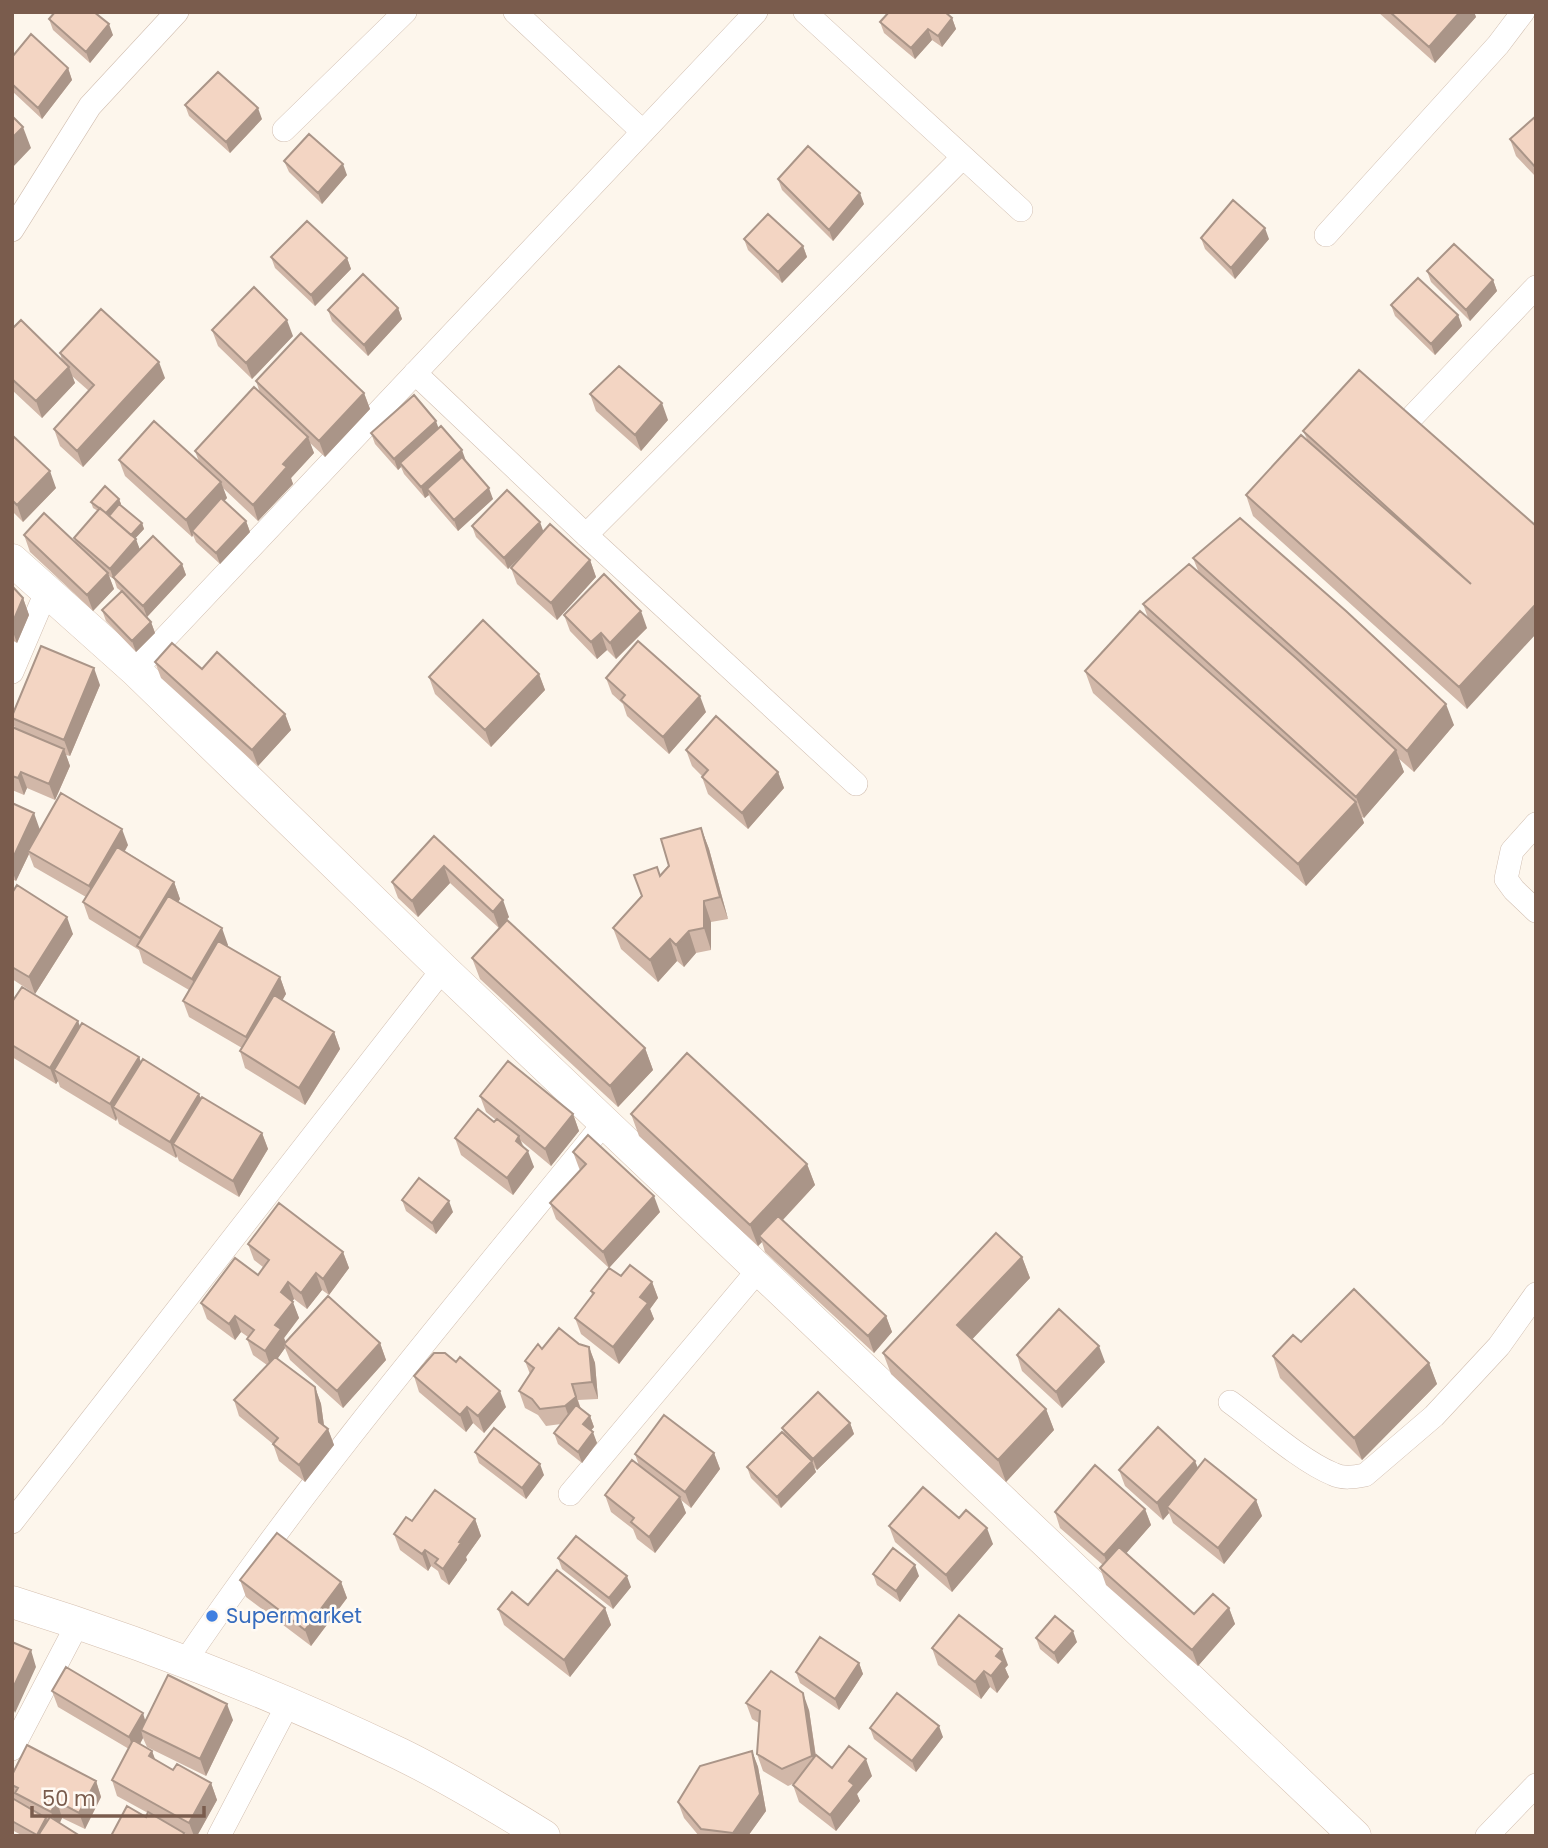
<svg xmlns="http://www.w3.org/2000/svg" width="1548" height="1848" font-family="Poppins,sans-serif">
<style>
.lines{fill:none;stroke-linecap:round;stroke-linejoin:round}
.street-casing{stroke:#d1beb0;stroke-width:24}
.secondary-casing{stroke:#d6c0b0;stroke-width:33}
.street{stroke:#fff;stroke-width:23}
.secondary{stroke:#fff;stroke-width:32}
.wall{fill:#d1b7a8}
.shaded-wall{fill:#aa9588}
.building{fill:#f3d5c3;stroke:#aa9588;stroke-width:2}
.shop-dot{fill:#3f7fe0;stroke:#fffaf3;stroke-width:2.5}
.labels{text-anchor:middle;stroke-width:5;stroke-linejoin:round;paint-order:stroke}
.shop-label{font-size:21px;fill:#366cbe;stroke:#fffaf3;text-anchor:start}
</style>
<rect width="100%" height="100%" fill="#fdf6ec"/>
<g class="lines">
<defs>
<path id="street" d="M515,12L643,132
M805,12L1021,210
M284,130L405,12
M12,230L90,106L177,12
M1326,235L1498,45L1523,12
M415,373L586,535L856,784
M1414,415L1536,287
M586,535L963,157
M135,670L756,12
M12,672L47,590
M1536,824L1512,851L1506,879L1514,890L1536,911
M1230,1402C1259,1423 1301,1461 1333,1474C1343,1479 1354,1477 1365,1475L1434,1416L1499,1346L1536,1294
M570,1494L759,1269
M12,1522L443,969
M184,1663C312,1474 461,1299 605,1122
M12,1749L78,1623
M219,1836L288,1704
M1487,1836L1536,1785"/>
<path id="secondary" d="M12,560L135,670L443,969L1355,1836
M12,1602C144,1643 275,1694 400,1754C449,1778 497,1807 544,1836"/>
</defs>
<!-- street casing -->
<use href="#street" class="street-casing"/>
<!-- secondary casing -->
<use href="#secondary" class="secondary-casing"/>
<!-- street -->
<use href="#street" class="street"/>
<!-- secondary -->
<use href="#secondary" class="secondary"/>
</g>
<!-- wall -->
<path class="wall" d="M1378,12H1474L1476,17L1435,63Z
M952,18L956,29L942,47L932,40L915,59L884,33L880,22Z
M49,19L113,35L90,63L53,30Z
M12,57L68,68L72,80L42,119L12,91Z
M185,105L262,119L230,153L189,116Z
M1536,116V177L1516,156L1510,139Z
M284,161L347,175L322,204L289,172Z
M778,179L864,204L833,241L782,190Z
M1201,238L1269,239L1235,279L1205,249Z
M744,239L803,246L807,257L782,283L748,250Z
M271,257L347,258L351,269L315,306L275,268Z
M1427,271L1493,280L1497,291L1470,321L1431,282Z
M1391,305L1458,315L1462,326L1435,355L1395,316Z
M398,308L402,319L368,356L332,321L328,310Z
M12,329L62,360L60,353L165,378L83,467L60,446L54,429L89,391L72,376L75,383L42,418L12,390Z
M212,330L293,336L252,379L218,346Z
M256,381L364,393L370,409L325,457L310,443L314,453L291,478L293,484L258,521L223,488L227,498L224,501L246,521L250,532L220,564L196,542L193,535L192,537L125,476L119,460L199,462L195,451L260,393Z
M590,394L668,420L641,451L596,411Z
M439,428L466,461V462L493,499L458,531L431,500L429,495L425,498L404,474L401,467L398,470L375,444L371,433Z
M1303,431L1536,526L1467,709L1253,516L1246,495L1307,439Z
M12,435L56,488L23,522L12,511Z
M119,499L121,504L120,505L142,523L144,529L135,538L140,550L182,564L186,575L147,617L132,602L151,622L155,633L136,652L106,621L102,610L122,592L117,588L114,579L109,576L114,589L93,611L30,552L24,535L76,543L74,538L98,511L93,508L91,502Z
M472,526L543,531L590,560L596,577L557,620L517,584L511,568L522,555L508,569L476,537Z
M1193,558L1454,725L1414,772L1398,758L1404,772L1364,818L1362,817L1364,823L1306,886L1093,693L1085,671L1148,618L1143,604L1199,573Z
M12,586L23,598L29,615L17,643L12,640Z
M564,615L647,628L616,659L607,650L597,659L570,631Z
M155,662L202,669L285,714L291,730L258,766L161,678Z
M539,674L545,690L491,747L435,694L429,677Z
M606,678L706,712L669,754L627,716L623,704L612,694Z
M100,685L70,756L66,755L70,766L55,800L27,788L24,795L12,790V727L15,728L12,721V716Z
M686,750L778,772L784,788L748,829L708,794L702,777H703L692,766Z
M12,803L40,829L128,845L125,851L174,882L180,899L178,902L228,945L227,947L280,977L286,994L282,1000L334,1032L340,1049L305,1105L245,1068L240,1051L242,1048L189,1017L183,1001L189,990L143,963L139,950L89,919L83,902L86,897L34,867L29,854L16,881L12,879Z
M701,828L709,849L728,919L711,922V950L696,953L684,967L677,961L658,982L621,949L613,928Z
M434,836L509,917L499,928L450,883L418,917L398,898L392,882Z
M12,890L13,892L73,934L35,994L12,979Z
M472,958L645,1048L653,1070L618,1107L480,979Z
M12,997L13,1000L80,1027L139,1057L141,1062L262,1133L268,1149L239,1197L179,1161L177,1156L176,1158L119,1124L117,1118L116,1121L60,1087L58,1081L56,1084L12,1057Z
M480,1096L573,1114L579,1131L551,1166L521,1141L534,1167L513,1195L461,1155L455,1138L496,1120L486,1112Z
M631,1114L807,1164L815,1185L783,1220L886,1316L892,1332L874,1353L765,1252L762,1242L758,1246L639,1136Z
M573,1152L660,1212L609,1268L556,1219L550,1203L580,1170L579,1168Z
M402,1200L453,1212L436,1234L406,1211Z
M248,1244L343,1252L349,1268L329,1295L322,1290L307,1309L294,1299L292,1301L299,1318L284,1338L286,1342L380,1343L386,1360L343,1408L290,1360L285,1348L277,1359L315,1387L321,1404L324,1425L328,1429L334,1445L305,1482L279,1461L273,1444L239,1416L234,1400L267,1365L253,1355L247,1339L248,1337L241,1332L235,1340L207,1319L201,1303L258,1275L263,1267L254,1260Z
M1022,1257L1030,1278L972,1339L1046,1409L1054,1430L1006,1482L891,1374L883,1353Z
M621,1276L652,1282L658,1298L650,1309L654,1319L619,1364L581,1334L575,1318L592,1295L591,1291Z
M1301,1342L1429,1363L1437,1384L1362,1460L1280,1378L1273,1356Z
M579,1344L589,1347L595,1363L598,1399L578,1400L581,1409L590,1416L594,1427L591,1430L597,1443L582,1463L558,1444L554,1433L561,1424L546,1426L538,1415L525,1408L519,1391L530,1374L525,1361L542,1349Z
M1017,1355L1105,1362L1062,1408L1022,1371Z
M414,1376L506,1407L484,1433L473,1423L466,1432L419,1392Z
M850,1423L854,1434L817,1470L814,1467L816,1472L781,1508L751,1478L747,1467L784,1433L782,1428Z
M475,1452L544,1475L526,1499L479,1463Z
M714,1453L720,1469L691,1508L681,1500L686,1513L655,1553L637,1539L633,1529L611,1512L605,1495L639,1466L635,1454Z
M1195,1461L1198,1468L1256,1500L1262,1516L1224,1564L1173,1523L1169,1513L1163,1520L1125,1486L1119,1470Z
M1145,1509L1151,1525L1126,1553L1194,1614L1229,1608L1235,1624L1198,1666L1106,1585L1100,1568L1103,1565L1060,1528L1055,1512Z
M959,1518L993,1544L952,1592L895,1542L889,1526Z
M475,1519L481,1536L466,1557L467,1560L449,1585L441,1579L438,1571L431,1566L428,1571L400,1550L394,1534L412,1521Z
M558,1558L631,1587L613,1609L562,1569Z
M873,1574L919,1576L900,1602L877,1585Z
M240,1580L341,1582L347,1598L311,1646L246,1597Z
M528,1605L605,1608L611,1625L570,1677L504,1625L498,1609Z
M1036,1638L1077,1642L1058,1664L1040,1649Z
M932,1648L1008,1665L1005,1668L1009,1677L997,1693L990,1687L981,1699L938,1665Z
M859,1663L863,1674L839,1710L800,1683L796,1672Z
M52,1691L145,1721L233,1720L206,1776L147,1747L143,1738L140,1744L152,1751L155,1760L173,1770L211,1783L217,1800L197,1836H189L184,1833L185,1836H111L146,1817L148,1813L117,1796L112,1780L129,1749L58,1707Z
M746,1703L809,1710L816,1756L832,1768L872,1776L857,1794L860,1801L836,1831L799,1802L793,1785L795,1783L788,1786L763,1771L757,1754L759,1723L752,1719Z
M870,1728L943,1737L916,1772L874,1739Z
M752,1751L758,1767L766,1811L748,1836H699L684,1818L678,1802Z
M12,1775L96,1781L101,1797L85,1829L62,1818L60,1823L80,1836H23L12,1830V1798L19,1802L14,1799L12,1793Z"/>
<!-- shaded-wall -->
<path class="shaded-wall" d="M1460,12H1474L1476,17L1435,63L1429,47Z
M952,18L956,29L942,47L938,36Z
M109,24L113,35L90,63L86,52Z
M928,29L932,40L915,59L911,48Z
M68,68L72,80L42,119L38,108Z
M258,108L262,119L230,153L226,142Z
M23,127L31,148L12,168V138Z
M343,164L347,175L322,204L318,193Z
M860,193L864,204L833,241L829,230Z
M1265,228L1269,239L1235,279L1231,268Z
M803,246L807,257L782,283L778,272Z
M347,258L351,269L315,306L311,295Z
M1493,280L1497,291L1470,321L1466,310Z
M398,308L402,319L368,356L364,345Z
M1458,315L1462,326L1435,355L1431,344Z
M287,320L293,336L252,379L246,363Z
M159,362L165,378L83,467L77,451Z
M69,367L75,383L42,418L36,401Z
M364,393L370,409L325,457L319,441Z
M662,403L668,420L641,451L635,435Z
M436,421L440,432L400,463L401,467L398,470L394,459Z
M308,437L314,453L291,478L293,484L258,521L253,505L283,464Z
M462,450L466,461L430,493L427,489L429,495L425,498L421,487Z
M50,471L56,488L23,522L17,505Z
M221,482L227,498L195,533L192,531L193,535L192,537L186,520Z
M489,488L493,499L458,531L454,520Z
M119,499L121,504L110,517L105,514Z
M246,521L250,532L220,564L216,553Z
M540,522L544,533L508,569L504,558Z
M142,523L144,529L133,541L131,535Z
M136,539L140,550L113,577L114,580L110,569Z
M590,560L596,577L557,620L551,603Z
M182,564L186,575L147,617L143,606Z
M108,573L114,589L93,611L87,595Z
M23,598L29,615L17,643L12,629V624Z
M1536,604V634L1467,709L1459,687Z
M641,611L647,628L616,659L610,643Z
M151,622L155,633L136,652L132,641Z
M601,633L607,650L597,659L591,642Z
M94,668L100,685L70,756L64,740Z
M539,674L545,690L491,747L485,730Z
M700,696L706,712L669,754L663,737Z
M1446,704L1454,725L1414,772L1407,751Z
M285,714L291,730L258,766L252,750Z
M64,749L70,766L55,800L49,784Z
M1396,750L1404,772L1364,818L1356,797Z
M21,772L27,788L24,795L18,778Z
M778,772L784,788L748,829L742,813Z
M1356,802L1364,823L1306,886L1298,864Z
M34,813L40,830L28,851L29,854L16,881L12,870V860Z
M701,828L709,849L728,919L720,897Z
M122,829L128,845L95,903L89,886Z
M444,866L450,883L418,917L412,901Z
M174,882L180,899L147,952L145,951L140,938Z
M503,900L509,917L499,928L493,912Z
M704,901L711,922V950L704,928Z
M67,917L73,934L35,994L29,977Z
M222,928L228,945L198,995L192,979Z
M689,931L696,953L684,967L676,945Z
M670,939L677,961L658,982L650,960Z
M280,977L286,994L252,1053L246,1037Z
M78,1021L84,1037L54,1070L58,1081L56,1084L50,1068Z
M334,1032L340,1049L305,1105L299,1088Z
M645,1048L653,1070L618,1107L610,1086Z
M139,1057L145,1073L113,1107L117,1118L116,1121L110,1104Z
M199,1094L205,1110L173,1144L177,1156L176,1158L170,1142Z
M573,1114L579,1131L551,1166L545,1149Z
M262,1133L268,1149L239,1197L233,1181Z
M519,1136L525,1153L516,1141Z
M528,1151L534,1167L513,1195L507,1178Z
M807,1164L815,1185L764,1240L759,1236L762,1242L758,1246L750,1225Z
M654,1196L660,1212L609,1268L603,1252Z
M449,1201L453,1212L436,1234L432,1223Z
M343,1252L349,1268L329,1295L323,1279Z
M1022,1257L1030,1278L965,1347L957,1325Z
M316,1273L322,1290L307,1309L301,1293Z
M288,1282L294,1299L287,1309L281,1292Z
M652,1282L658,1298L650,1309L654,1319L619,1364L613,1347L640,1297Z
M293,1302L299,1318L284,1338L287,1346L284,1344L285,1348L271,1368L265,1351L275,1325Z
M235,1316L241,1332L235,1340L229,1324Z
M886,1316L892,1332L874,1353L868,1336Z
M380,1343L386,1360L343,1408L337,1391Z
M1099,1346L1105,1362L1062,1408L1056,1392Z
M589,1347L595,1363L598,1399L592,1382Z
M1429,1363L1437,1384L1362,1460L1354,1438Z
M572,1384L582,1413L571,1423L565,1406Z
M315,1387L321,1404L325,1433L328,1429L334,1445L305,1482L299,1465L319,1422Z
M500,1391L506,1407L484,1433L478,1416Z
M467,1407L473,1423L466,1432L460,1415Z
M1046,1409L1054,1430L1006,1482L998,1460Z
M590,1416L594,1427L587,1435L583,1424Z
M850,1423L854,1434L817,1470L813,1459Z
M593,1432L597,1443L582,1463L578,1452Z
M714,1453L720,1469L691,1508L685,1492Z
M812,1461L816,1472L781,1508L777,1497Z
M1195,1461L1201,1477L1167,1507L1169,1513L1163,1520L1157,1503Z
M540,1464L544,1475L526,1499L522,1488Z
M680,1497L686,1513L655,1553L649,1537Z
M1256,1500L1262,1516L1224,1564L1218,1548Z
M1145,1509L1151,1525L1110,1572L1104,1555Z
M475,1519L481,1536L466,1557L467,1560L449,1585L443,1569L459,1542Z
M987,1528L993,1544L952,1592L946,1575Z
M425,1550L431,1566L428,1571L422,1554Z
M915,1565L919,1576L900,1602L896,1591Z
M627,1576L631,1587L613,1609L609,1598Z
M341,1582L347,1598L311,1646L305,1630Z
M605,1608L611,1625L570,1677L564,1660Z
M1229,1608L1235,1624L1198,1666L1192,1650Z
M1073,1631L1077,1642L1058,1664L1054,1653Z
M1002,1649L1008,1665L1005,1668L1009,1677L997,1693L991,1676L996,1656Z
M31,1650L36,1667L15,1713L12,1706V1690Z
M859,1663L863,1674L839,1710L835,1699Z
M984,1671L990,1687L981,1699L975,1682Z
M803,1693L809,1710L818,1772L812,1756Z
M227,1704L233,1720L206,1776L200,1759Z
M143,1713L148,1730H141L143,1738L135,1753L129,1737Z
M939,1726L943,1737L916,1772L912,1761Z
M152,1751L158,1767L149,1756Z
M752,1751L758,1767L766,1811L748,1836H734L733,1833Z
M866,1759L872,1776L857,1794L860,1801L836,1831L830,1815L849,1781Z
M96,1781L101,1797L85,1829L79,1813Z
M211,1783L217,1800L197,1836H194L189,1823Z
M57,1801L62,1818L57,1828L51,1812Z
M46,1818L50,1829L39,1834L40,1836H37Z"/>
<!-- building -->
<path class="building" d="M55,12H94L109,24L86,52L49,19Z
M889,12H945L952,18L938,36L928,29L911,48L880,22Z
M1390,12H1460L1429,47Z
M31,34L68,68L38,108L12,84V57Z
M218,72L258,108L226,142L185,105Z
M12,116L23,127L12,138Z
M1536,116V168L1510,139Z
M309,134L343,164L318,193L284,161Z
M808,146L860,193L829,230L778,179Z
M1233,200L1265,228L1231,268L1201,238Z
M768,214L803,246L778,272L744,239Z
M307,221L347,258L311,295L271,257Z
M1454,244L1493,280L1466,310L1427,271Z
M363,274L398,308L364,345L328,310Z
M1418,278L1458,315L1431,344L1391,305Z
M254,287L287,320L246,363L212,330Z
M101,309L159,362L77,451L54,429L94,385L60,353Z
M21,320L69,367L36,401L12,379V329Z
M301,333L364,393L319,441L256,381Z
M619,366L662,403L635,435L590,394Z
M1359,370L1536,526V604L1459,687L1246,495L1301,435L1471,584L1303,431Z
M254,387L308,437L283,464L287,467L253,505L195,451Z
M414,395L436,421L394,459L371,433Z
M154,421L221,482L186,520L119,460Z
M441,426L462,450L421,487L400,463Z
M12,435L50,471L17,505L12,500Z
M462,457L489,488L454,520L427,489Z
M105,486L119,499L106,513L91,502Z
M507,490L540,522L504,558L472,526Z
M221,498L246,521L216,553L192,531Z
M119,504L142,523L131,535L109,516Z
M100,508L136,539L110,569L74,538Z
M44,513L108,573L87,595L24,535Z
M1240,518L1346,611L1446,704L1407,751L1193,558Z
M550,524L590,560L551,603L511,568Z
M153,536L182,564L143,606L113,577Z
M1189,564L1296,658L1396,750L1356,797L1143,604Z
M604,574L641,611L610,643L601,633L591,642L564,615Z
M12,586L23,598L12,624Z
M122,591L151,622L132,641L102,610Z
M1140,611L1356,802L1298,864L1085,671Z
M483,620L539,674L485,730L429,677Z
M638,641L700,696L663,737L621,700L625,695L606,678Z
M172,643L202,669L217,652L285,714L252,750L155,662Z
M41,646L94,668L64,740L12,718V716Z
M716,716L778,772L742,813L702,777L708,770L686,750Z
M12,727L64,749L49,784L21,772L18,778L12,776Z
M61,793L122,829L89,886L28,851Z
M12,803L34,813L12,860Z
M701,828L720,897L704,901V928L689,931L676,945L670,939L650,960L613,928L642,896L634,875L657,867L660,876L669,866L661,839Z
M434,836L503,900L493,912L444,866L412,901L392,882Z
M117,847L174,882L140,938L83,902Z
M17,885L67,917L29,977L12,967V893Z
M168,896L222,928L192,979L137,946Z
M507,920L645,1048L610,1086L472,958Z
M218,941L280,977L246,1037L183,1001Z
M22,987L78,1021L50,1068L12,1045V1002Z
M274,995L334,1032L299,1088L240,1051Z
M82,1023L139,1057L110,1104L54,1070Z
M687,1053L807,1164L750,1225L631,1114Z
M143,1059L199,1094L170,1142L113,1107Z
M508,1061L573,1114L545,1149L480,1096Z
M202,1097L262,1133L233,1181L173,1144Z
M478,1109L494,1122L497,1119L519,1136L516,1141L528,1151L507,1178L455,1138Z
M588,1135L654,1196L603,1252L550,1203L586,1164L573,1152Z
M419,1178L449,1201L432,1223L402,1200Z
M279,1203L343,1252L323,1279L316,1273L301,1293L288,1282L281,1292L293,1302L275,1325L281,1329L265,1351L247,1339L254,1330L235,1316L229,1324L201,1303L235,1258L258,1275L269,1260L248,1244Z
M778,1216L886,1316L868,1336L759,1236Z
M996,1233L1022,1257L957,1325L1046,1409L998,1460L883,1353Z
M630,1265L652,1282L640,1297L648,1303L613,1347L575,1318L594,1293L591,1291L609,1268L621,1276Z
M1354,1289L1429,1363L1354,1438L1273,1356L1293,1335L1301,1342Z
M328,1296L380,1343L337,1391L284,1344Z
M1059,1309L1099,1346L1056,1392L1017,1355Z
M559,1328L579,1344L589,1347L592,1382L572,1384L576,1397L565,1406L540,1409L532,1399L519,1391L534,1368L525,1361L538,1344L542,1349Z
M434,1353H445L456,1362L460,1357L500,1391L478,1416L467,1407L460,1415L414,1376Z
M275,1357L315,1387L319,1422L328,1429L299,1465L273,1444L278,1438L234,1400Z
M818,1392L850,1423L813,1459L782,1428Z
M576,1405L590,1416L583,1424L593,1432L578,1452L554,1433Z
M664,1415L714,1453L685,1492L635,1454Z
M1158,1427L1195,1461L1157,1503L1119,1470Z
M494,1428L540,1464L522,1488L475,1452Z
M782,1432L812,1461L777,1497L747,1467Z
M1205,1459L1256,1500L1218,1548L1167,1507Z
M632,1460L680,1497L649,1537L631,1522L634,1518L605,1495Z
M1095,1465L1145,1509L1104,1555L1055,1512Z
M923,1487L959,1518L966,1510L987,1528L946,1575L889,1526Z
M435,1490L475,1519L459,1542L461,1543L443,1569L435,1563L438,1559L425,1550L422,1554L394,1534L406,1517L412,1521Z
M277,1533L341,1582L305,1630L240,1580Z
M576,1536L627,1576L609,1598L558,1558Z
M1119,1547L1194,1614L1213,1594L1229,1608L1192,1650L1100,1568Z
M893,1548L915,1565L896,1591L873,1574Z
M557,1570L605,1608L564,1660L498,1609L512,1592L528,1605Z
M959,1615L1002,1649L996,1656L1003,1661L991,1676L984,1671L975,1682L932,1648Z
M1055,1616L1073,1631L1054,1653L1036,1638Z
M820,1637L859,1663L835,1699L796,1672Z
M12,1642L31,1650L12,1690Z
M66,1667L143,1713L129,1737L52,1691Z
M771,1671L803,1693L812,1756L782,1769L757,1754L760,1711L746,1703Z
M168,1675L227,1704L200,1759L141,1730Z
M897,1693L939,1726L912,1761L870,1728Z
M133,1740L152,1751L149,1756L173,1770L177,1764L211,1783L189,1823L112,1780Z
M27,1745L96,1781L79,1813L57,1801L51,1812L15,1793L18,1788L12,1785V1775Z
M849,1746L866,1759L849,1781L854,1785L830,1815L793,1785L816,1755L832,1768Z
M752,1751L760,1794L733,1833L701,1829L678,1802L700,1766Z
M12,1798L46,1818L37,1835L12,1821Z
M127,1806L146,1817L148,1812L184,1833L182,1836H111Z
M50,1817L80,1836H43L39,1834Z"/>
<!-- markers -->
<circle class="shop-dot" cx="212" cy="1616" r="7"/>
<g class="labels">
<!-- shop labels -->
<g class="shop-label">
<text x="226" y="1623">Supermarket</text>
</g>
</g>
<!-- border -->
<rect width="1548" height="1848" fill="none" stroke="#7a5c4d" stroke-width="28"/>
<!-- scale -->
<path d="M32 1806v10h172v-10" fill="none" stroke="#7a5c4d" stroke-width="3.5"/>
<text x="42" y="1806" font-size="21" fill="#7a5c4d" stroke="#fffaf3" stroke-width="5" paint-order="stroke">50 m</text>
</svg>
